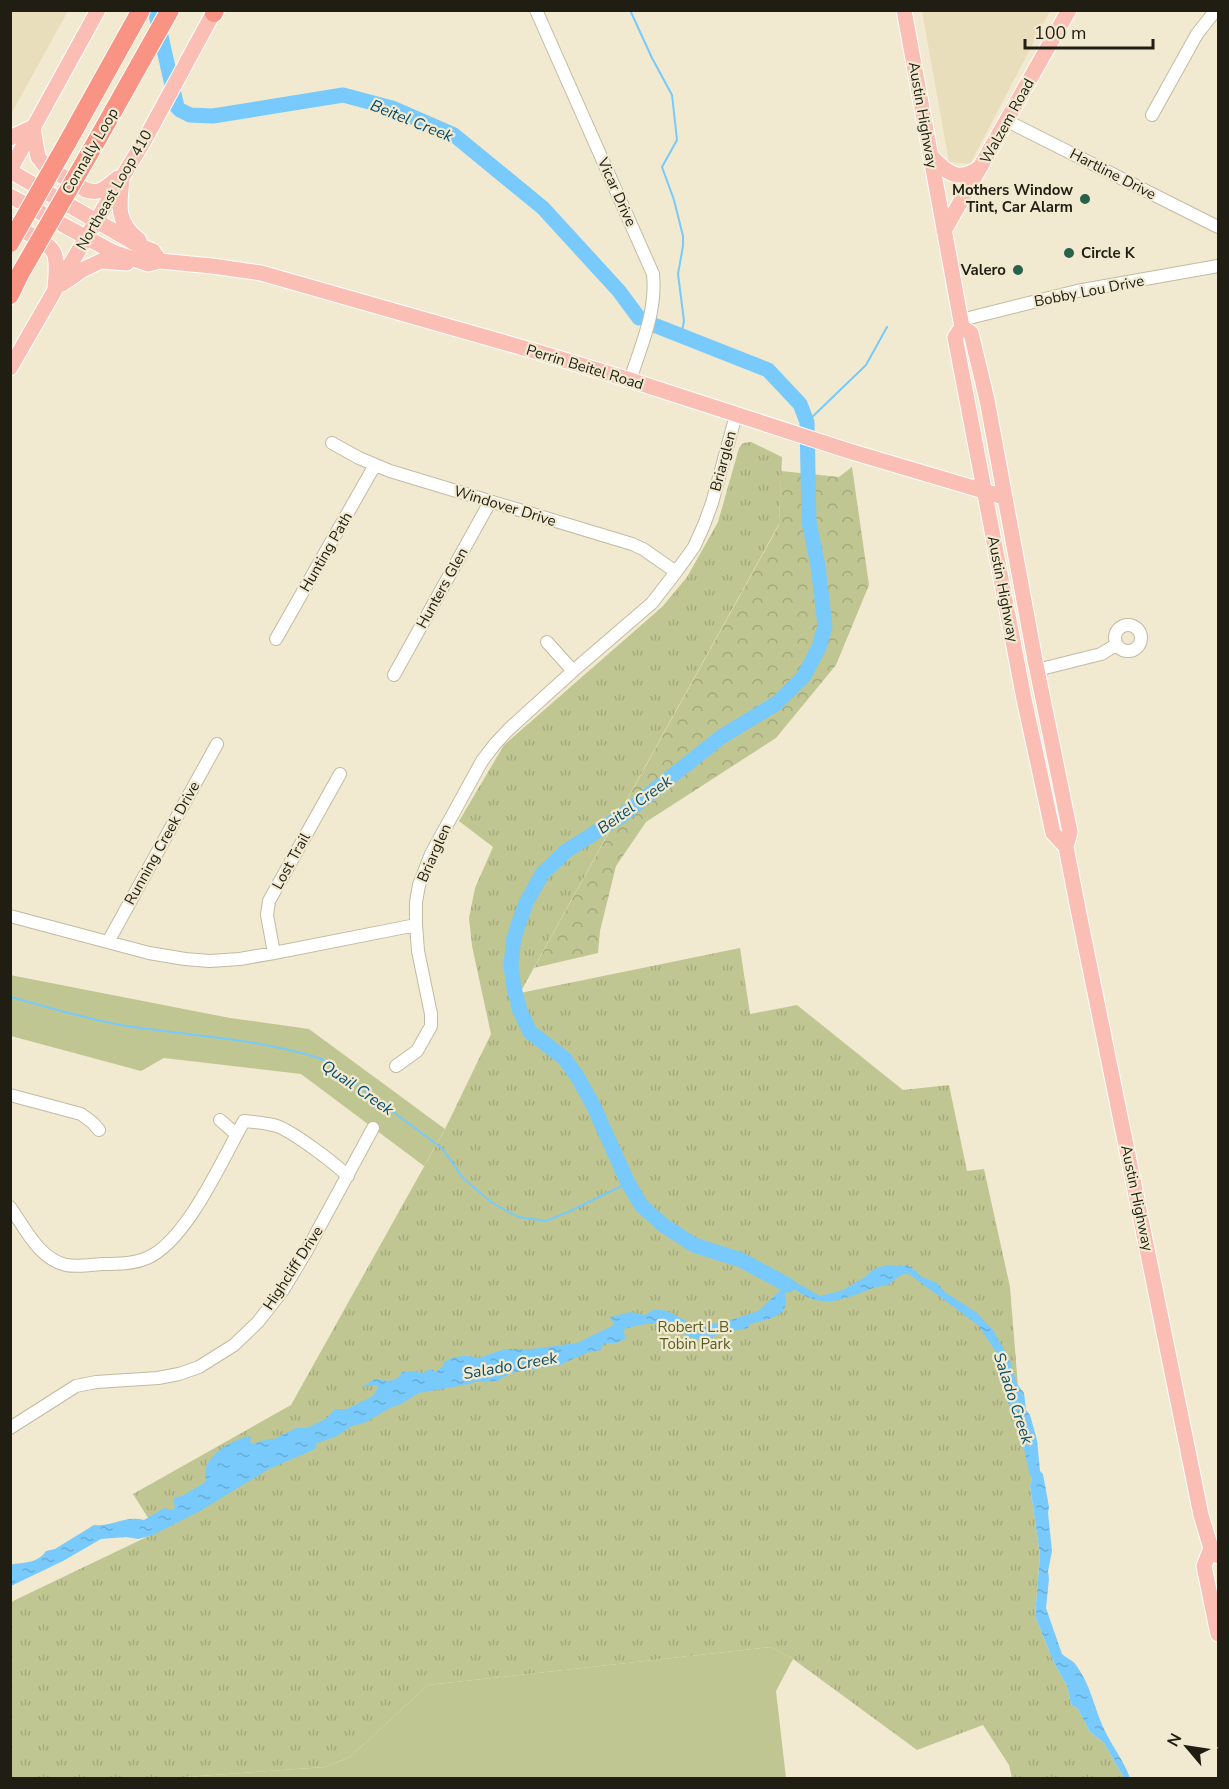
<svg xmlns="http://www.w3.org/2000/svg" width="1229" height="1789" font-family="'Nunito Sans',sans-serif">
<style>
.built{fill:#e8debc}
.grass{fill:#c0c692}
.forest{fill:url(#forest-crowns)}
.park{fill:url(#park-tufts)}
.water{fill:url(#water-ripples)}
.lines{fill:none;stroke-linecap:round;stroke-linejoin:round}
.stream{stroke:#77cafb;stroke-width:2}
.river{stroke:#77cafb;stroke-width:15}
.minor-casing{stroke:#c2baa1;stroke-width:14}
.major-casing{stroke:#fff;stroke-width:17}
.highway-casing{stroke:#fff;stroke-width:20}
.minor{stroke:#fff;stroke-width:12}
.major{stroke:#fbbeb5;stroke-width:15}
.highway{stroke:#f99384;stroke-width:18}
.highway-bridge-casing{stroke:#fff;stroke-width:20;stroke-linecap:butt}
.highway-bridge{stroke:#f99384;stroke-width:18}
.poi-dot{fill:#29624a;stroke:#f2ead0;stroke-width:2}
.labels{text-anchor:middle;stroke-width:4.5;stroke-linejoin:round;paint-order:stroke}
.street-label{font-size:15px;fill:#201d13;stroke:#f2ead0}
.poi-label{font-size:15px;font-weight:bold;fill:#201d13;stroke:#f2ead0;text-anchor:end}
.park-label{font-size:15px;fill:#585d21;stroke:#f2ead0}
.water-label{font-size:16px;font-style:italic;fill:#064c6c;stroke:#f2ead0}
</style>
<defs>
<pattern id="forest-crowns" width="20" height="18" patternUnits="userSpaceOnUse" patternTransform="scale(1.5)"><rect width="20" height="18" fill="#c0c692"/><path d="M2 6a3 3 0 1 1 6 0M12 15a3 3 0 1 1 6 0" fill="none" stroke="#a5aa7d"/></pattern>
<pattern id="park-tufts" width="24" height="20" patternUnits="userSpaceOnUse" patternTransform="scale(1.5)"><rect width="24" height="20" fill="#c0c692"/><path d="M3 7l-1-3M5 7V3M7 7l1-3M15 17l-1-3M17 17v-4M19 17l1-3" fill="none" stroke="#a5aa7d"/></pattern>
<pattern id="water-ripples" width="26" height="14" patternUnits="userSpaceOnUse" patternTransform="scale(1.5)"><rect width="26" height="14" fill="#77cafb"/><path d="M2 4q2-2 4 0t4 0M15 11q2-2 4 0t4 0" fill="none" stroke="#67add6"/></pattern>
</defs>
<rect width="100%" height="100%" fill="#f2ead0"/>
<!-- built -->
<path class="built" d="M11,10L68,11L11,114L10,11Z
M922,11H1050L970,164L949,162Z"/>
<!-- grass -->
<path class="grass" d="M10,975L230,1018L309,1029L445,1129L424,1166L301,1074L164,1058L141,1071L11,1036Z
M771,1647L793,1659L776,1691L786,1778H171L325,1767L350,1757L428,1685Z"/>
<!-- forest -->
<path class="forest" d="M852,467L869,585L836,665L776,738L646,822L616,866L600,931L598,953L534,968L779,525L781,471L839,477Z"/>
<!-- park -->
<path class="park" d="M751,442L782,457L779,524L520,993L740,948L750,1014L797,1005L903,1090L949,1085L967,1171L984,1169L1010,1287L1020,1412L1032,1479L1030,1486L1040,1555L1035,1616L1055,1665L1067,1686L1071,1704L1078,1709L1090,1732L1104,1743L1124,1778H1012L1009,1765L983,1725L917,1750L793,1659L771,1647L428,1685L350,1757L325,1767L171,1778H11V1602L157,1532L133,1494L291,1405L445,1129L491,1034L472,946L469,918L475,888L493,847L459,821L504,745L662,607L687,577L718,522L739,448L743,443Z"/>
<!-- water -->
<path class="water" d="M887,1265L908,1266L916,1271L920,1276L937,1283L946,1293L976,1312L993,1330L1009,1358L1017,1384L1024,1393L1026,1410L1030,1415L1037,1440L1040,1471L1043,1474L1049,1507L1048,1513L1052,1551L1048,1571L1049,1579L1046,1608L1062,1654C1066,1658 1073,1660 1076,1665C1091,1685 1094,1708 1104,1729C1112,1746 1124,1761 1130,1778H1124L1104,1743L1090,1732L1078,1709L1071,1704L1067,1686L1055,1665L1035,1616L1040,1555L1030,1486L1032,1479L1029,1472L1021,1435L1006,1397L1009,1387L1000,1358L978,1325L909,1274C897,1274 898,1279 889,1284C884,1287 876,1286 871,1289C839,1301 821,1310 791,1287L788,1288C783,1294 787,1300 785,1307C783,1317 759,1322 750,1324L748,1328L715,1335L704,1349L702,1348L698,1339L687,1337C673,1317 645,1323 624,1329L625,1339L617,1343H604L601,1350L586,1353L560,1365L511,1373L497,1381L475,1382L470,1384L419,1393L401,1404L390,1408L364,1423L352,1426L337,1436L315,1444L317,1447L313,1450L269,1469L200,1511L153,1535L138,1539L126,1537L101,1539L63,1561L11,1586V1566L13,1564C26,1563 39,1562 46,1551L55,1549L94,1525C111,1527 127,1515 144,1520L164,1508L173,1510L175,1507L173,1499L176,1497L182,1496L204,1483L206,1480C200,1457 231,1440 250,1436L251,1438L250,1442L252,1444L268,1439H274L296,1428H307L327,1418L335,1409H347L373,1396L378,1387L377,1385L362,1387L374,1379L389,1381L398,1378L402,1372L414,1371L422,1373L431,1369L436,1372L443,1366V1363C451,1356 468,1354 478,1358L505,1349H531L577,1343L612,1326L614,1323L610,1319L611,1317L630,1312L645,1315L655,1309L667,1311L696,1326L728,1321L758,1311L790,1281H794L820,1296L843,1290L865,1277L874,1269Z"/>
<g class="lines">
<!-- stream -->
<path class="stream" d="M630,10L652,58L672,95L677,140L662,167L674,200L683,236V246L678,274L684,321L681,336
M807,422L866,365L887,327
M10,997C49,1007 88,1020 127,1026C192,1036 259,1039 322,1059L443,1149L462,1177L491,1202L518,1217L546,1221L568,1212L628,1183"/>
<!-- river -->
<path class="river" d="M155,10L177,107L180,110L190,115L213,116L343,95L392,108L454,135L543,208L619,291L639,318
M654,325L768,370L800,404L807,422L809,522L818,566L825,626L819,647L804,676L777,703L721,737L623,815L566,851L542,874L526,903L514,937L511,965L514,988L520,1011L530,1032L564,1058L577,1076L593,1105L628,1183L641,1205L663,1225L694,1245L741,1260L788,1285"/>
<defs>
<path id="minor" d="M536,10L653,274C657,311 641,346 630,380
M1152,115L1197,34L1216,10
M1007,121L1218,227
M961,320L1077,291L1218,266
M332,443L359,458L390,471L632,544L643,549L676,572
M1115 638a13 13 0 1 1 26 0a13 13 0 1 1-26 0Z
M276,639L375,465
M547,642L573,671
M1037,670L1101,654L1116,645
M394,675L490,502
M10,916L149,953L185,959L210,961L240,959L274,953L416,925
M108,942L217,744
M274,953L267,915L269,901L340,774
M396,1066L417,1051L431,1026V1014L418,951L416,925V902L419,885L431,854L482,761L495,744L509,729L573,671L652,603L676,572L694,547L704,525L712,503L736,415
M10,1095L81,1114L93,1123L99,1130
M220,1120L236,1134
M10,1207C25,1228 39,1259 66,1265C77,1267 91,1265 102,1264C118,1264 133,1264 147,1258C187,1241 223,1158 244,1121C254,1122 266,1123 277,1126C295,1133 333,1162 348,1176
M10,1428L76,1386L96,1382L158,1378L179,1374L199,1367L234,1345L258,1322L283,1290L306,1252L373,1128"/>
<path id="major" d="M904,10L962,327L955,337L1024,699L1053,833L1066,847
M33,128L38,157L45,166L86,190C102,195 106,186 118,178
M10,138L33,127
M931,156C947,173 959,184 981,166
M10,170L98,10
M10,171L138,245L153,251L160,261
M122,181C119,206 116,222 139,240
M10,196L113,252L148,264L160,261L212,266L261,273L541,353L630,380L849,451L1004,497
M10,224C21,230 49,242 54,253C58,263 56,276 55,287
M944,231L1069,10
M62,284L82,270L101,261L127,263
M962,327L971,333L987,400L1035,660L1070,832L1066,847L1078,909L1201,1515L1211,1548L1218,1556
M10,368L55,290L144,141L215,10
M1211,1548L1204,1566L1218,1634"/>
<path id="highway" d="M214,13L215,10
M67,143L141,10
M88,156L170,10
M10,295L20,274"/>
</defs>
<!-- minor casing -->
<use href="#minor" class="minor-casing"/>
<!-- major casing -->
<use href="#major" class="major-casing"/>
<!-- highway casing -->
<use href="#highway" class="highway-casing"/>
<!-- minor -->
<use href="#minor" class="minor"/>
<!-- major -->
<use href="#major" class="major"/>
<!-- highway -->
<use href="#highway" class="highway"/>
<defs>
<path id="highway-bridge" d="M10,243L67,143
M20,274L88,156"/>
</defs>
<!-- highway-bridge casing -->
<use href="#highway-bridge" class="highway-bridge-casing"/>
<!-- highway-bridge -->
<use href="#highway-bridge" class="highway-bridge"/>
</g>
<!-- markers -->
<g class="poi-dot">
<circle cx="1085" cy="199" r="6"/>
<circle cx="1069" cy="253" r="6"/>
<circle cx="1018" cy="270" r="6"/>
</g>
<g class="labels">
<!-- street labels -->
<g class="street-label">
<text transform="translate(923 115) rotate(80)" y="5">Austin Highway</text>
<text transform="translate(1007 121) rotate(-61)" y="5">Walzem Road</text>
<text transform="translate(90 151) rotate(-60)" y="5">Connally Loop</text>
<text transform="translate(1113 174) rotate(27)" y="5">Hartline Drive</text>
<text transform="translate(114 190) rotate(-60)" y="5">Northeast Loop 410</text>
<text transform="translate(617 192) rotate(66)" y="5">Vicar Drive</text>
<text transform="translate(1089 291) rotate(-11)" y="5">Bobby Lou Drive</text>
<text transform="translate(585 367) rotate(17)" y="5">Perrin Beitel Road</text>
<text transform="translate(723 461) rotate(-75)" y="5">Briarglen</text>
<text transform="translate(505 506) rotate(17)" y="5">Windover Drive</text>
<text transform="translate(326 552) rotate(-60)" y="5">Hunting Path</text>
<text transform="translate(442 588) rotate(-61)" y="5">Hunters Glen</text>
<text transform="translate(1003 589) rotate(79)" y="5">Austin Highway</text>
<text transform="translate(162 843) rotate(-61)" y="5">Running Creek Drive</text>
<text transform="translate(434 853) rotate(-66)" y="5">Briarglen</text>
<text transform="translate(291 861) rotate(-61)" y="5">Lost Trail</text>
<text transform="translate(1137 1198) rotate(78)" y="5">Austin Highway</text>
<text transform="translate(293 1268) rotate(-57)" y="5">Highcliff Drive</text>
</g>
<!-- poi labels -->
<g class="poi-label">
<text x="1073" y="195">Mothers Window<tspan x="1073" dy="17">Tint, Car Alarm</tspan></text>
<text x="1081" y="258" text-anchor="start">Circle K</text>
<text x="1006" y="275">Valero</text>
</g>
<!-- park labels -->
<g class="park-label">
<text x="695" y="1332">Robert L.B.<tspan x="695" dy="17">Tobin Park</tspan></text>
</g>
<!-- water labels -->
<g class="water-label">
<text transform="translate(412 120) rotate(22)" y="6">Beitel Creek</text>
<text transform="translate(634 804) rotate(-36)" y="6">Beitel Creek</text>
<text transform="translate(358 1087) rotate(35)" y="6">Quail Creek</text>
<text transform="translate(510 1365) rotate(-10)" y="6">Salado Creek</text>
<text transform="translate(1014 1398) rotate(72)" y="6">Salado Creek</text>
</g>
</g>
<!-- border -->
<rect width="1229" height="1789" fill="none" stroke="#201d13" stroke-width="24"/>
<!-- north arrow -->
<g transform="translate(1187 1747) rotate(299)" stroke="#f2ead0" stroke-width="4.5" paint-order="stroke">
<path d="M0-4.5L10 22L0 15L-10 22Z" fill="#201d13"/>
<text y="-9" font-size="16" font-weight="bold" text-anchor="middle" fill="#201d13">N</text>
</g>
<!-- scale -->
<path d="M1025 39v9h128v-9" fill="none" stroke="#201d13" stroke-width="3"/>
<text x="1034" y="39" font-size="18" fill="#201d13" stroke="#f2ead0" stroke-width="4.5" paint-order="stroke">100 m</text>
</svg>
